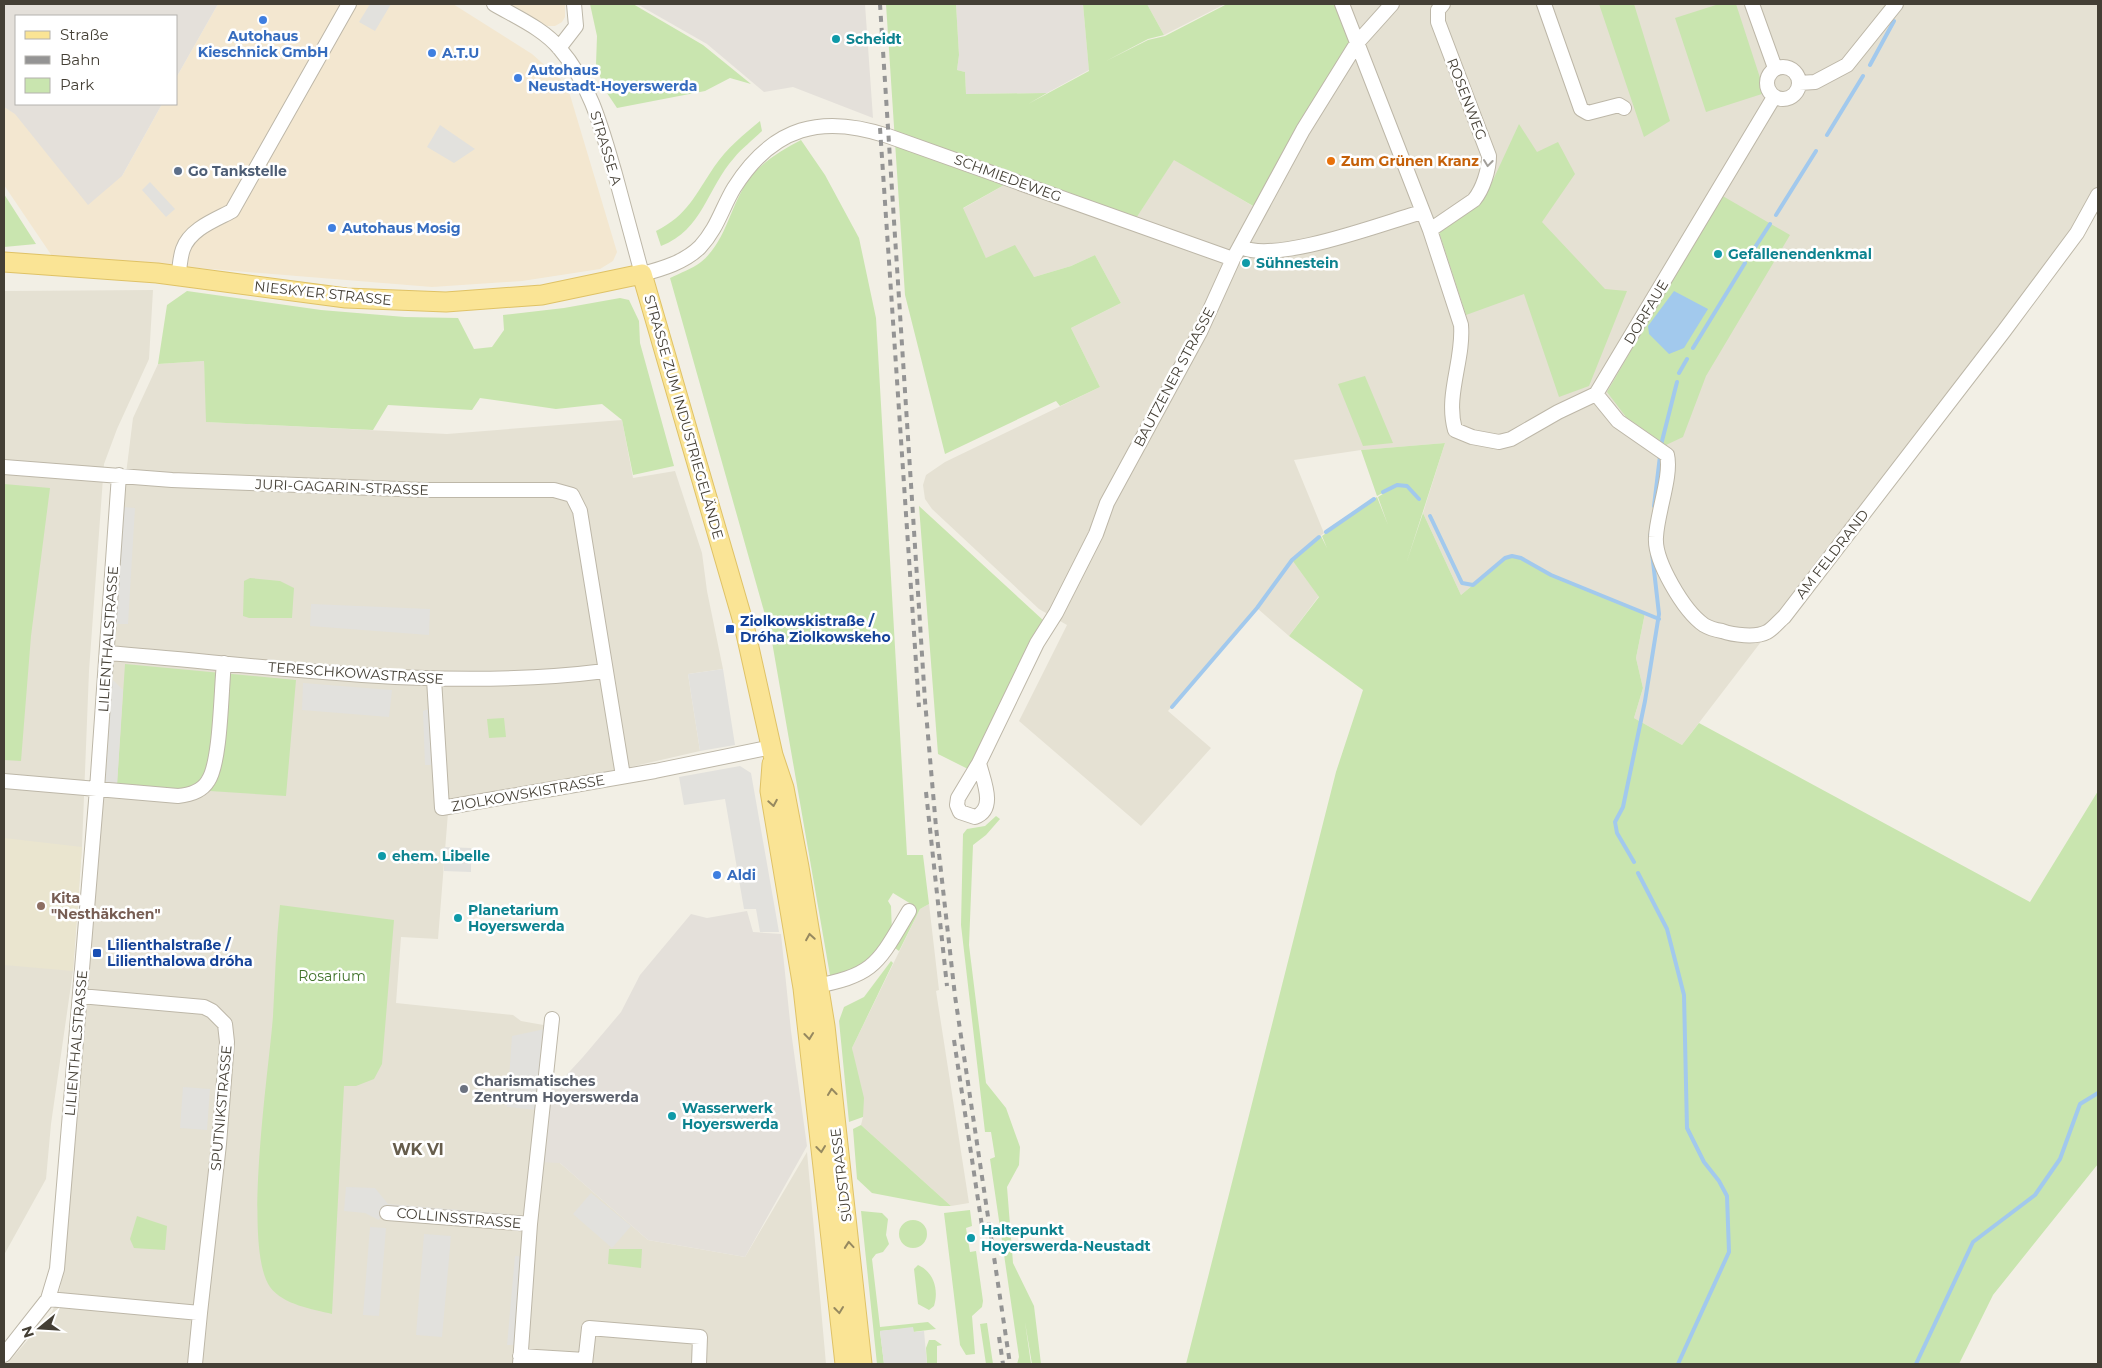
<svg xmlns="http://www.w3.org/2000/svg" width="2102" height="1368" font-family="Montserrat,sans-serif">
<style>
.residential{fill:#e5e1d3}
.commercial{fill:#f3e7d0}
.industrial{fill:#e4e0da}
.education{fill:#eae5cf}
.green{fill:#c9e5af}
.parking{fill:#e2e1dd}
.water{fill:#a2c9ed}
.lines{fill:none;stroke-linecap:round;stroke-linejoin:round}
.stream{stroke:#a2c9ed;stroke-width:4}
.minor-casing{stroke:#bdb7a8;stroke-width:16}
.major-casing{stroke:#dfc266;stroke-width:21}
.minor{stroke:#fff;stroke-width:14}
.major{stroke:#fae495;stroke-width:19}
.rail{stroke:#949494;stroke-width:4;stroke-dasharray:6 6;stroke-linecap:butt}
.oneway{stroke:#a29f9a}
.oneway2{stroke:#968960}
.shop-dot{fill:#3f7fe0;stroke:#fff;stroke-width:2}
.culture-dot{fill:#0f9aa8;stroke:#fff;stroke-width:2}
.food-dot{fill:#e8710a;stroke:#fff;stroke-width:2}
.service-dot{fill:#5c6f8a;stroke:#fff;stroke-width:2}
.transit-dot{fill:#1a4fb4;stroke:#fff;stroke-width:2}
.education-dot{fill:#8d6e63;stroke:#fff;stroke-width:2}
.worship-dot{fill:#6b7280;stroke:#fff;stroke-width:2}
.labels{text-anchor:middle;stroke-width:5;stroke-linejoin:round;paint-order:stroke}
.shop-label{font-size:14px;font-weight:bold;fill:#366cbe;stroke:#fff;text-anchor:start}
.culture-label{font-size:14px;font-weight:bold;fill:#0d838f;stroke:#fff;text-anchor:start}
.street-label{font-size:14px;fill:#443f35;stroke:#fff}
.food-label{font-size:14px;font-weight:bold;fill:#c56008;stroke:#fff;text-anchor:start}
.service-label{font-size:14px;font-weight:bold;fill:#4e5e75;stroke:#fff;text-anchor:start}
.transit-label{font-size:14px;font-weight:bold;fill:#164399;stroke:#fff;text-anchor:start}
.education-label{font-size:14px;font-weight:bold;fill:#785e54;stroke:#fff;text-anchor:start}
.park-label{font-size:14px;fill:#41732b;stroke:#fff}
.worship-label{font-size:14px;font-weight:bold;fill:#5b616d;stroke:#fff;text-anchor:start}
.quarter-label{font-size:16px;font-weight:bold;fill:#665d4c;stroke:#fff}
</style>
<rect width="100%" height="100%" fill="#f2efe5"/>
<!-- residential -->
<path class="residential" d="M1147,4H1225L1164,35Z
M1342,4H2098V195L2089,213L1682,745L1634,718L1643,688L1636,658L1645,613L1551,575L1521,558L1512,556L1505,558L1461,595L1423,513L1445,443L1361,450L1294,460L1324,533L1292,560L1319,596L1289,636L1257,608L1168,711L1211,748L1141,826L1019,721L1067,625L1039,609L932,509L925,499L923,485L926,475L945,462L1100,387L1071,328L1121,303L1095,255L1071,266L1034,277L986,258L962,209L1013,180L1133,223L1174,159L1261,211Z
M153,290L149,359L117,429L104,464L89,671L82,847L73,971L51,1124L46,1179L4,1255V291Z
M204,361L207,422L447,434L622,420L633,478L675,471L702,553L707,591L723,669L688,674L700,751L626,768L449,800L438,939L401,937L396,1003L513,1015L521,1021L549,1026L545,1081L560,1163L648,1240L745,1257L807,1152L826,1364H7L52,1312L59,1294L64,1268L66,1242V1173L124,490L133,418L158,364Z
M929,904L939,990L936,991L969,1203L951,1206L861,1125L863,1117L852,1048L920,909Z"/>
<!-- commercial -->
<path class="commercial" d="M218,4H453L532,54L567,85L614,242L617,252L613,261L600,269L522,281L432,287L52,256L4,185V107L122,176L162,104H176V78Z
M511,4H565V17L562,22L555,26H547Z"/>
<!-- industrial -->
<path class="industrial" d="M4,4H218L176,78V16H16V104H162L122,176L88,205L15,114L4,107Z
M637,4H865L873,118L793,87L764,92L707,44Z
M956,4H1083L1089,70L1047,93L966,94L965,72L957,70L959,55Z
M747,911L753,932L781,934L791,1031L807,1146L745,1257L648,1240L560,1163L537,1162L545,1081L559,1083L583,1057L621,1012L640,975L691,914L707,918Z"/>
<!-- education -->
<path class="education" d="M4,838L82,847L73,971L4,965Z"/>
<!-- green -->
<path class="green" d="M590,4H633L703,45L751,84L730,78L705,91L617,108L605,90L596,65L597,36Z
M886,4H956L959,55L957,70L965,72L966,94L1047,93L1028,104L1089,71L1083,4H1147L1164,35L1148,39L1106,61L1148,40L1165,36L1227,4H1341L1356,43L1260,210L1174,160L1133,223L1013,180L963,208L986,258L1015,245L1034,277L1071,266L1095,255L1121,303L1071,328L1100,387L1060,406L1056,401L945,454L905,295Z
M1599,4H1634L1670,121L1644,137Z
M1719,4H1736L1765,93L1706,112L1675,18Z
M760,121L762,131C753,140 742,148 734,158C707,188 703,230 661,246L656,231C688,215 695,195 714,167C727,148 743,135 760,121Z
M1519,124L1537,152L1558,142L1575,174L1542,222L1605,289L1627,291L1589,386L1559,397L1524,294L1466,315L1439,232L1487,193Z
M801,140L825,175L859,238L876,318L907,855H923L929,904L920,909L899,951L895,948L916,907L893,893L888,901L891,906L892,933L869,962L831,981L771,636L670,278C680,273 692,269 701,262C729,239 730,200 754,173C767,159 784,149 801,140Z
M4,194L36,244L4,247Z
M1721,195L1790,235L1706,376L1683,437L1666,445L1626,417L1607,392Z
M187,291L321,310L405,317L458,318L474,349L492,347L504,330L503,315L564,308L620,298L629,300L639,321L640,343L674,466L633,475L622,420L602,404L556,409L480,398L472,410L388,405L373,430L206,422L204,361L158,364L167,305Z
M1365,376L1393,443L1363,446L1338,384Z
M1445,443L1407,561L1423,513L1461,595L1505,558L1512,556L1521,558L1551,576L1645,613L1636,658L1643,688L1634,718L1682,745L1699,723L2030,902L2098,791V1164L1993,1295L1959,1364H1186L1336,772L1363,690L1289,636L1319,597L1292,560L1321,536L1327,548L1322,536L1377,497L1388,525L1378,497L1397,485L1406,486L1421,502L1407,485H1397L1377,496L1361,450Z
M4,484L50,488L31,636L21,761L4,760Z
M919,506L1044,621L968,769L938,754Z
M250,578L280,581L294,588L292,618H249L243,616L244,581Z
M125,664L296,680L286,796L117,785Z
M504,718L506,737L489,738L487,719Z
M996,816L1000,819L986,835L973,845L969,945L986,1083L1006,1108L1020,1147L1019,1165L1007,1187L1013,1263L1034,1306L1041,1364H1032L1025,1322L1031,1364H1017L1019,1357L990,1159L995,1157L991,1132H985L961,925L963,834L967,829L985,826Z
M280,905L394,920L382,1064L374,1079L356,1086H344L332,1314C313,1309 283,1305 270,1287C242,1247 269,1070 273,1016C275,979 276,942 280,905Z
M891,961L893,963L852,1048L864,1098L863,1117L849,1122L839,1021L844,1007L864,997Z
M861,1125L951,1206H940L872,1193L857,1179L853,1129Z
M970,1210L972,1226L966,1228L970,1252L976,1251L983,1301L982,1307L972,1316L975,1354L966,1355L960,1345L944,1213Z
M861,1211L882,1213L888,1219L886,1235L889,1244L883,1252L876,1254L872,1259L880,1327L928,1322L936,1329L913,1332V1328L880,1331L884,1364H877Z
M137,1216L167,1226L165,1250L134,1248L130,1239Z
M899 1234a14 14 0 1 1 28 0a14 14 0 1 1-28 0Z
M609,1249H642L641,1268L608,1264Z
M918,1265C934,1272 939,1290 934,1306L929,1310L918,1304L914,1269Z
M987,1323L993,1364H986L980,1324Z
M929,1340H935L942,1345L937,1346V1364H927L926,1348Z"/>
<!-- parking -->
<path class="parking" d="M370,4H391L375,31L359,22Z
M440,125L475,149L454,163L427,147Z
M150,182L175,209L166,217L142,190Z
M123,507L135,508L128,624H116Z
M311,604L430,609L429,635L310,626Z
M723,669L735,745L700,751L688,674Z
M112,679L123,690L117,785L105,784Z
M303,683L392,690L389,717L302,710Z
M431,708L434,765H425L423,711Z
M740,766L751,773L779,932H760L756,909H744L725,799L684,805L679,777Z
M444,847L471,848V872L444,871Z
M545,1029L537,1110L507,1107L512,1036Z
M183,1087L210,1089L207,1130L180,1128Z
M346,1187L375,1188L388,1204L509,1214L508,1222L384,1210L379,1220L365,1213L344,1211Z
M591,1193L631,1226L612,1248L573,1214Z
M370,1227L386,1228L379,1316L363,1315Z
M424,1234L451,1236L442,1337L416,1335Z
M515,1256L525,1257L517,1345H507Z
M913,1327L914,1332L924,1331L927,1364H884L880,1331Z"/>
<!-- water -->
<path class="water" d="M1674,291L1708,309L1684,348L1669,354L1649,334L1648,326Z"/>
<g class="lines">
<!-- stream -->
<path class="stream" d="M1870,65L1894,21
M1827,135L1863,76
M1776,215L1816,151
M1750,255L1770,224
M1693,348L1745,263
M1679,373L1687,359
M1661,445L1677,382
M1383,492L1397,485L1407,486L1419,499
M1654,506L1660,456
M1430,516L1462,583L1473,585L1505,558L1512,556L1521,558L1551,575L1659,619
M1326,532L1374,499
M1172,707L1257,608L1292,560L1319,537
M1634,862L1617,833L1615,822L1623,807L1645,701L1659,614L1650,535
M1638,873L1667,929L1684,995L1687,1128L1704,1162L1719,1181L1727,1196L1729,1252L1678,1364
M1916,1364L1973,1242L2035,1195L2060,1159L2080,1104L2098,1093"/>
<defs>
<path id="minor" d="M494,4C516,17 544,29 560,49C591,85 602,130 615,174C624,208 633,241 642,274C662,269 685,262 700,247C717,229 722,208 734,188C773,126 822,114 888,136L1233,259
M1342,4L1430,230L1461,325C1464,360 1445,395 1455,430L1472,437L1499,442L1511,439L1558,412L1596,394L1774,97
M1544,4L1581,109L1588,113L1619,105L1624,108
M1752,4L1775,68
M559,48L576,26L574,4
M1767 83a16 16 0 1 1 32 0a16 16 0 1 1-32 0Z
M1799,83L1815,82L1847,65L1896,4
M1430,230L1474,200C1483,189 1489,170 1489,156L1438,22V10L1443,4
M1241,247C1276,264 1383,223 1422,212
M178,276C180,267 180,257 183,249C190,229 215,220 232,211L349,4
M1596,394L1618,421L1667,455C1672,475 1657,513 1656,537C1654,561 1684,611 1704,625C1709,628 1716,630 1722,631C1733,635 1756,638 1767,632C1773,629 1779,621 1784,617L2004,331L2077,233L2098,195
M4,467L172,480L424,490H554L572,495L580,511L623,776
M108,653C272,666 441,692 605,671
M434,679L442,808L655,771L772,747
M979,763C983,780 997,809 975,817L960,812L957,805L958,798L979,763L1037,643L1056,613L1096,534L1107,503L1200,332L1233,259L1303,130L1357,43L1392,4
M4,781L178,796C189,795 202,791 208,781C221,762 221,689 224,663
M811,987C875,975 877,965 909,911
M80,996L204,1007L212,1011L225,1024L227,1042L219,1144L200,1313
M387,1213L530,1224
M48,1299L200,1313L195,1364
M4,1355L48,1299L57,1269L97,789L119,475
M520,1356L585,1360
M520,1364L530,1224L552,1019
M585,1364L589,1328L700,1337L699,1364"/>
<path id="major" d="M4,262L157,273L346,298L446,302L542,295L642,274L744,625L773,755L784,788L799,867L825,1026L862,1364
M772,764L770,791L803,988L845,1364"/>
</defs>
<!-- minor casing -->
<use href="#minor" class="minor-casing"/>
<!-- major casing -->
<use href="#major" class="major-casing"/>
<!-- minor -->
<use href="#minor" class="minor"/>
<!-- major -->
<use href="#major" class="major"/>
<!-- rail -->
<path class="rail" d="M880,4L925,701L936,827L955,996L1010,1364
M880,128L919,707
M926,792L947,986
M954,1040L982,1226
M999,1337L1003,1364"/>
</g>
<!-- one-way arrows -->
<defs><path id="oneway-chevron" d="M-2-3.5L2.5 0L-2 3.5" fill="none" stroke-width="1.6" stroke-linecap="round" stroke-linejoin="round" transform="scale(1.25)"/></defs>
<use class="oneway" href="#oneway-chevron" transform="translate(1488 163) rotate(97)"/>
<g class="oneway2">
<use href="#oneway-chevron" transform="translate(773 803) rotate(80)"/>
<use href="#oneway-chevron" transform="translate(810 937) rotate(-99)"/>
<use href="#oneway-chevron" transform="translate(809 1036) rotate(84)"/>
<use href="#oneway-chevron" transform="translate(832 1092) rotate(-96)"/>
<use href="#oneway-chevron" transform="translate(821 1149) rotate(83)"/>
<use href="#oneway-chevron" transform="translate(849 1245) rotate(-95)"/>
<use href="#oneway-chevron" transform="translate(839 1310) rotate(83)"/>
</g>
<!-- markers -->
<g class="shop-dot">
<circle cx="263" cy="20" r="5"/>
<circle cx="432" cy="53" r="5"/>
<circle cx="518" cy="78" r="5"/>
<circle cx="332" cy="228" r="5"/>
<circle cx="717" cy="875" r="5"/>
</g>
<g class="culture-dot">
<circle cx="836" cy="39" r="5"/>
<circle cx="1718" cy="254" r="5"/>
<circle cx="1246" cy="263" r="5"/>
<circle cx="382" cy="856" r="5"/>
<circle cx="458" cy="918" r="5"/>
<circle cx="672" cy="1116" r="5"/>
<circle cx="971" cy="1238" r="5"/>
</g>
<circle class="food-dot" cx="1331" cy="161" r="5"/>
<circle class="service-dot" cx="178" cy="171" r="5"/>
<g class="transit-dot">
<rect x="725" y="624" width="10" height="10" rx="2.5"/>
<rect x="92" y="948" width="10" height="10" rx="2.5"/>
</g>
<circle class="education-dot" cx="41" cy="906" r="5"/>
<circle class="worship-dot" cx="464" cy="1089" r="5"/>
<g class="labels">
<!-- shop labels -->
<g class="shop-label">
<text x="263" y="41" text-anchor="middle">Autohaus<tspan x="263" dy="16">Kieschnick GmbH</tspan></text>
<text x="442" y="58">A.T.U</text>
<text x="528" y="75">Autohaus<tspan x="528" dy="16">Neustadt-Hoyerswerda</tspan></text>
<text x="342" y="233">Autohaus Mosig</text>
<text x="727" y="880">Aldi</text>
</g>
<!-- culture labels -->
<g class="culture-label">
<text x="846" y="44">Scheidt</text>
<text x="1728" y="259">Gefallenendenkmal</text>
<text x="1256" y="268">Sühnestein</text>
<text x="392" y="861">ehem. Libelle</text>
<text x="468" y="915">Planetarium<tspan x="468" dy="16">Hoyerswerda</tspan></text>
<text x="682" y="1113">Wasserwerk<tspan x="682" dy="16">Hoyerswerda</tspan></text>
<text x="981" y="1235">Haltepunkt<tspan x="981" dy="16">Hoyerswerda-Neustadt</tspan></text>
</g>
<!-- street labels -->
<g class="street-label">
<text transform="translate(1467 99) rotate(69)" y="5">ROSENWEG</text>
<text transform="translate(606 148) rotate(73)" y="5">STRASSE A</text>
<text transform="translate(1008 178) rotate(20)" y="5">SCHMIEDEWEG</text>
<text transform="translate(323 293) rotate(6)" y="5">NIESKYER STRASSE</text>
<text transform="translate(1646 312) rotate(-59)" y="5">DORFAUE</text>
<text transform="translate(1174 377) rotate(-62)" y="5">BAUTZENER STRASSE</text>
<text transform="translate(684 417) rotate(74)" y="5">STRASSE ZUM INDUSTRIEGELÄNDE</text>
<text transform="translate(342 487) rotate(2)" y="5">JURI-GAGARIN-STRASSE</text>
<text transform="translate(1832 554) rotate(-52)" y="5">AM FELDRAND</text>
<text transform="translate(108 639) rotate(-86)" y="5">LILIENTHALSTRASSE</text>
<text transform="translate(356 673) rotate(4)" y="5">TERESCHKOWASTRASSE</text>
<text transform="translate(528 793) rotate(-10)" y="5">ZIOLKOWSKISTRASSE</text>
<text transform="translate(76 1043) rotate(-85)" y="5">LILIENTHALSTRASSE</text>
<text transform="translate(221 1108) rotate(-85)" y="5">SPUTNIKSTRASSE</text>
<text transform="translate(841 1175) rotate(-97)" y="5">SÜDSTRASSE</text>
<text transform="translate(459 1218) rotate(5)" y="5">COLLINSSTRASSE</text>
</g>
<!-- food labels -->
<g class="food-label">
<text x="1341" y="166">Zum Grünen Kranz</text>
</g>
<!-- service labels -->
<g class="service-label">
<text x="188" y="176">Go Tankstelle</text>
</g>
<!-- transit labels -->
<g class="transit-label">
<text x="740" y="626">Ziolkowskistraße /<tspan x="740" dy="16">Dróha Ziolkowskeho</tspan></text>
<text x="107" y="950">Lilienthalstraße /<tspan x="107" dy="16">Lilienthalowa dróha</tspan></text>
</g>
<!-- education labels -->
<g class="education-label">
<text x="51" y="903">Kita<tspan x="51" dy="16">"Nesthäkchen"</tspan></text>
</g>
<!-- park labels -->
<g class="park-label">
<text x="332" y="981">Rosarium</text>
</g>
<!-- worship labels -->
<g class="worship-label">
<text x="474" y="1086">Charismatisches<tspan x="474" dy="16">Zentrum Hoyerswerda</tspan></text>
</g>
<!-- quarter labels -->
<g class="quarter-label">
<text x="418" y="1155">WK VI</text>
</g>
</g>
<!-- border -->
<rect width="2102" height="1368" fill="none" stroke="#443f35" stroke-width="10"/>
<!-- legend -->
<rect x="15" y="15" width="162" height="90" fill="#ffffff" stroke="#b4b2ae"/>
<rect x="25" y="31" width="25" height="8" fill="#fae495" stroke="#b4b2ae"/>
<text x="60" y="40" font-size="15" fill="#443f35">Straße</text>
<rect x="25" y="56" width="25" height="8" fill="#949494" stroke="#b4b2ae"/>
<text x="60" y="65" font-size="15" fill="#443f35">Bahn</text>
<rect x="25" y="78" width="25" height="15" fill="#c9e5af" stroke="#b4b2ae"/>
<text x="60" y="90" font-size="15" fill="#443f35">Park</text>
<!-- north arrow -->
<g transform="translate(40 1328) rotate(252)" stroke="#ffffff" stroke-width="4" paint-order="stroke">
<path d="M0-4L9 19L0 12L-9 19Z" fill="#443f35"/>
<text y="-8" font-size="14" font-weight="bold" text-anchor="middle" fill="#443f35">N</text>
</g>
</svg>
